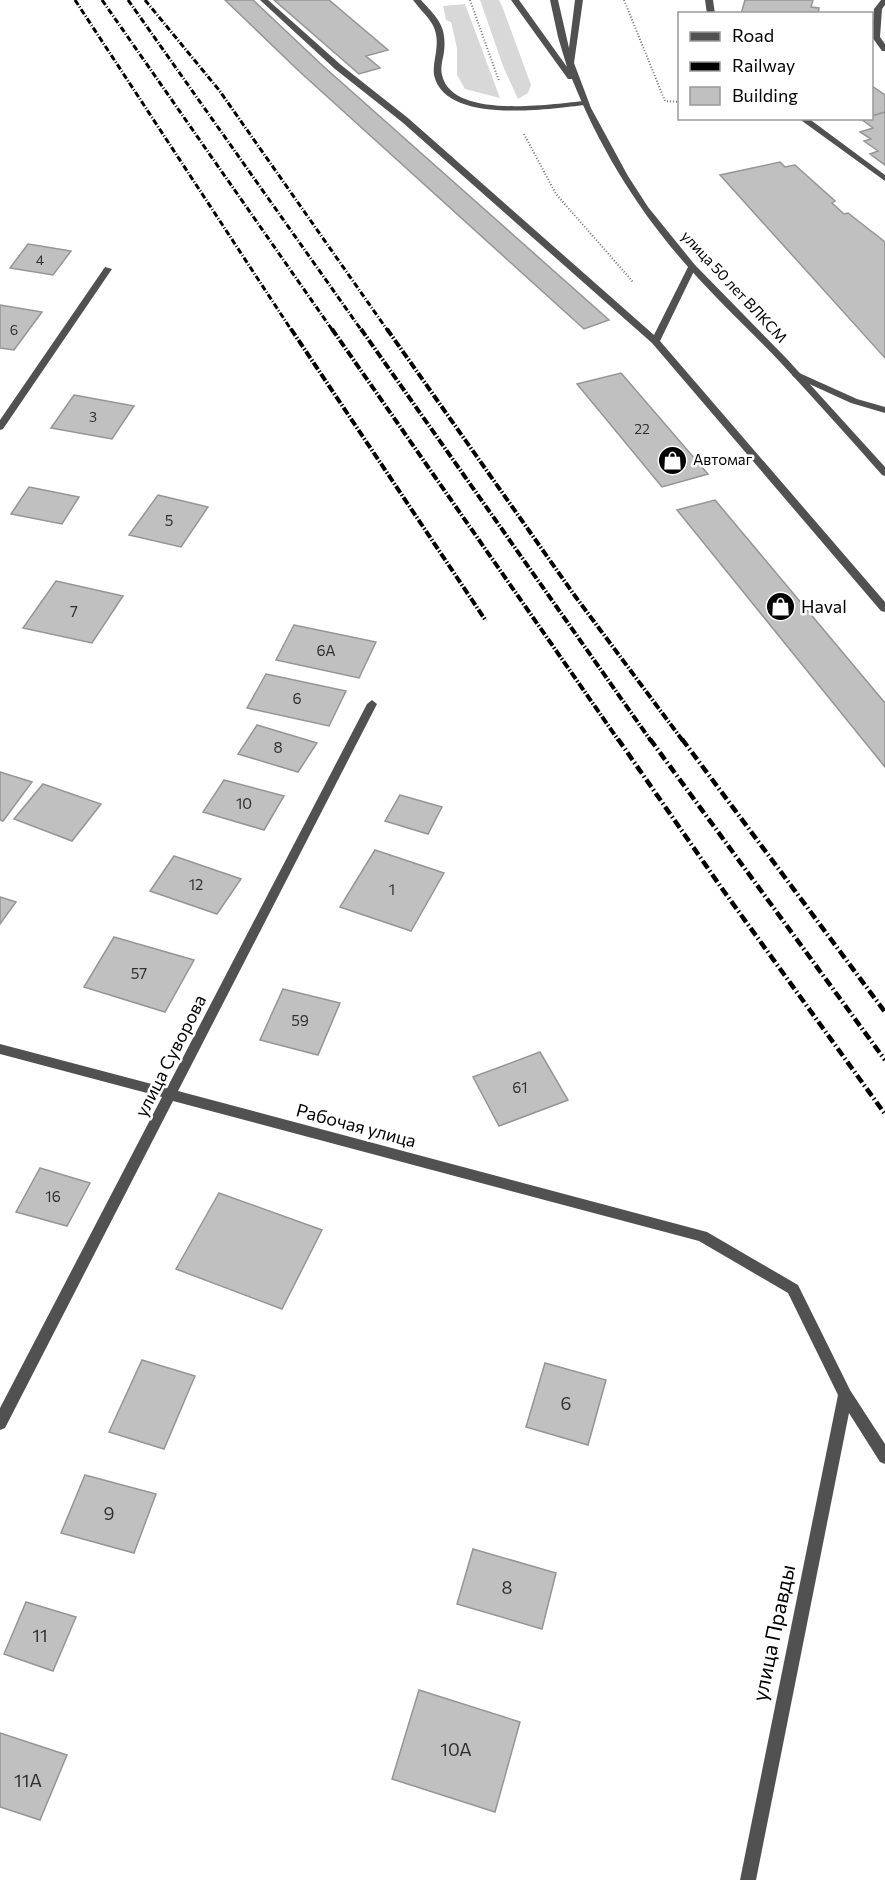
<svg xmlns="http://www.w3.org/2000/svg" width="885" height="1880" font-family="Commissioner,sans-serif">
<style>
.green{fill:#d8d8d8}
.building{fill:#c0c0c0;stroke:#959595;stroke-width:1.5}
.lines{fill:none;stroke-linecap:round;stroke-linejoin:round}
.path{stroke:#737373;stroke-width:2;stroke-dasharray:1 2;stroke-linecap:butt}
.service{fill:#515151;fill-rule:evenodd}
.minor{fill:#515151;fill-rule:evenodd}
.tertiary{fill:#515151;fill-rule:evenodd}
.rail-far2{stroke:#000;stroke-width:3;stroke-dasharray:6 2 1 2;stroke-linecap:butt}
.rail-far1{stroke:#000;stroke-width:4;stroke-dasharray:8 2 1.5 2;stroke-linecap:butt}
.rail{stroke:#000;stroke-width:4.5;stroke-dasharray:9 3 1.5 3;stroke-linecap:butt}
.labels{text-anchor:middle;stroke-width:5;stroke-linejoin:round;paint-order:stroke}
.far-number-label{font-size:14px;fill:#303030}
.far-street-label{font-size:15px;fill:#000;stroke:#fff}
.far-poi-label{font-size:15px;fill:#000;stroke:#fff;text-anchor:start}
.number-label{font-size:15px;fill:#303030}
.poi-label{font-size:18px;fill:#000;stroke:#fff;text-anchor:start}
.street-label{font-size:18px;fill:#000;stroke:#fff}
.near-number-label{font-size:18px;fill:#303030}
.near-street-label{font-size:21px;fill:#000;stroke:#fff}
</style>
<rect width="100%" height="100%" fill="#fff"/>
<!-- green -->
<path class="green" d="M480,0H499L502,6L531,85L528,93L518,99L503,66Z
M465,4L500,98L465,89L457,75V48L451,22L446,20L443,6Z"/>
<!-- building -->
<path class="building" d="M225,0H253L323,66L609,320L584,329L300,72Z
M274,0H329L388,50L366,56L380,68L359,74Z
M745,0H813L811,7L819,8L818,14H741Z
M872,86L885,95V112L872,116Z
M885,112V165L870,154L878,151L864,141L871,139L860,132L873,128L861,119L872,118V116Z
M780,162L785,167L795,165L835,201L832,203L844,214L848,213L885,242V358L720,175Z
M28,244L71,251L53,275L10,268Z
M0,305L42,312L14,350L0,348Z
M621,373L708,474L662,487L577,384Z
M74,395L134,406L112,439L51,428Z
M29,487L79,497L62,524L11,514Z
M158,495L208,507L181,547L129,535Z
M715,500L885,703V767L677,510Z
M56,581L123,596L92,643L23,628Z
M294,625L376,642L359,678L276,660Z
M266,674L346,691L329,726L247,708Z
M257,725L317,743L298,772L238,754Z
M0,772L32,782L3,821L0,820Z
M224,780L284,796L264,830L203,812Z
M43,784L101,804L72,841L14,819Z
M400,795L442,807L428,834L385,821Z
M375,850L444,873L411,931L340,907Z
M174,856L241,879L217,914L150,891Z
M0,897L16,902L0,924Z
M114,937L194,960L165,1012L84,987Z
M283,989L340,1003L318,1055L260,1040Z
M540,1052L568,1100L499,1126L473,1077Z
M40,1168L90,1183L67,1226L16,1212Z
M219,1193L322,1230L282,1309L176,1269Z
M142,1360L195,1376L164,1449L109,1432Z
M545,1363L606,1380L588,1445L526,1427Z
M85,1475L156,1494L134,1553L61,1533Z
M473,1549L556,1573L542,1629L457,1604Z
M26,1602L76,1617L53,1671L4,1654Z
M419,1690L520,1722L495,1812L392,1779Z
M0,1733L67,1755L40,1820L0,1807Z"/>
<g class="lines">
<!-- path -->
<path class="path" d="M470,0L499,81
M624,0L665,101L680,102
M524,134L556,194L633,282"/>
<!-- service -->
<path class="service" d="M260,0H268L341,65L408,118L654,335L688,267L695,265L696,267L660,341L885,602V612L881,611L652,343L402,122L335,69Z
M413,0H421C437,18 447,25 444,52C443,59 440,67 442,75C452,120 551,104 585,101L589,103L585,105C548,109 445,125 434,75C433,67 435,59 436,52C440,24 428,20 413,0Z
M705,0H713L715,14H707Z
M881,0H885V5L882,9L880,37L885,44V51H882L872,37L874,9Z
M798,118H808L885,175V181Z
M797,372L857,399L885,407V413L851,403L794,377L792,375Z"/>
<!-- minor -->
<path class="minor" d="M105,267L112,269L3,429L0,430V420Z
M372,700L377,704L178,1091L707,1232L798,1285L850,1390L885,1444V1464L880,1462L849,1413L756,1880H740L838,1395L788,1293L699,1241L173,1101L5,1428L0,1430V1408L162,1097L0,1054V1044L167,1088L367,704Z"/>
<!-- tertiary -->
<path class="tertiary" d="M511,0H519L567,67L558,37L550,0H558L569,48L575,0H583L574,63L591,108L628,176L648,207L695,265L787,359L885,467V476L882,475C849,437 815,400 781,363C751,331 718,301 689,268C639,212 600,149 572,79H568Z"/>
<!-- rail-far2 -->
<path class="rail-far2" d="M75,0L292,331
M102,0L333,331
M128,0L362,331
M145,0L219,90L388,331"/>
<!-- rail-far1 -->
<path class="rail-far1" d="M291,329L486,621
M332,329L619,741
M361,329L651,741
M387,329L575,596L683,741"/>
<!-- rail -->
<path class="rail" d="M618,739L723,890L885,1114
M650,739L885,1060
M682,739L885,1012"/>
</g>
<!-- icons -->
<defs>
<symbol id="shop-disc" viewBox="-11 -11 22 22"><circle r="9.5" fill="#000" stroke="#fff"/><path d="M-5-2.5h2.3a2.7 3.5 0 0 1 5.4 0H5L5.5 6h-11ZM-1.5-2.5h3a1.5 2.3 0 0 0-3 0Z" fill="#fff"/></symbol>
</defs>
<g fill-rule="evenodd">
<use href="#shop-disc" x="656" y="444" width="33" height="33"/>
<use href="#shop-disc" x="764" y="590" width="33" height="33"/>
</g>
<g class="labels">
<!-- far-number labels -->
<g class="far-number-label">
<text x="40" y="265">4</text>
<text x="14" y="335">6</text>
<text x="93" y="422">3</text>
<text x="642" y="434">22</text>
</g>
<!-- far-street labels -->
<g class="far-street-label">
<text transform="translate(734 287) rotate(47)" y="5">улица 50 лет ВЛКСМ</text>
</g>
<!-- far-poi labels -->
<g class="far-poi-label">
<text x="693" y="465">Автомаг</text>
</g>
<!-- number labels -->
<g class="number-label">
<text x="169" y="526">5</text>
<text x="74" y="617">7</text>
<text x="326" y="656">6А</text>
<text x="297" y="704">6</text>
<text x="278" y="753">8</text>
<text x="244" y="809">10</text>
<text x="196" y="890">12</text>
<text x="392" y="895">1</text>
<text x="139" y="979">57</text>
<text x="300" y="1026">59</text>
<text x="520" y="1093">61</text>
<text x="53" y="1202">16</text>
</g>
<!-- poi labels -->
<g class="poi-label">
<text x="801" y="613">Haval</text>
</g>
<!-- street labels -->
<g class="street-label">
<text transform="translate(171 1056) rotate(-63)" y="6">улица Суворова</text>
<text transform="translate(356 1126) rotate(15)" y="6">Рабочая улица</text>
</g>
<!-- near-number labels -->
<g class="near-number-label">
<text x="566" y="1410">6</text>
<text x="109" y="1520">9</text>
<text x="507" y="1594">8</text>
<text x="40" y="1642">11</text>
<text x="456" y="1756">10А</text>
<text x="28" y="1787">11А</text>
</g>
<!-- near-street labels -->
<g class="near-street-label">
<text transform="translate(774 1633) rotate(-78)" y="7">улица Правды</text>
</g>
</g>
<!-- legend -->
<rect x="678" y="12" width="195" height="108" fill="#ffffff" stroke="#999999" stroke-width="1.5"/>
<rect x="690" y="32" width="30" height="9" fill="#515151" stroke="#999999" stroke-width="1.5"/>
<text x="732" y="42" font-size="18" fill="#000000">Road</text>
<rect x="690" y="62" width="30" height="9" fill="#000000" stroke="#999999" stroke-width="1.5"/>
<text x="732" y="72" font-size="18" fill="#000000">Railway</text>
<rect x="690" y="87" width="30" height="18" fill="#c0c0c0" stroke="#999999" stroke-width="1.5"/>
<text x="732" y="102" font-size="18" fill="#000000">Building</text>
</svg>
